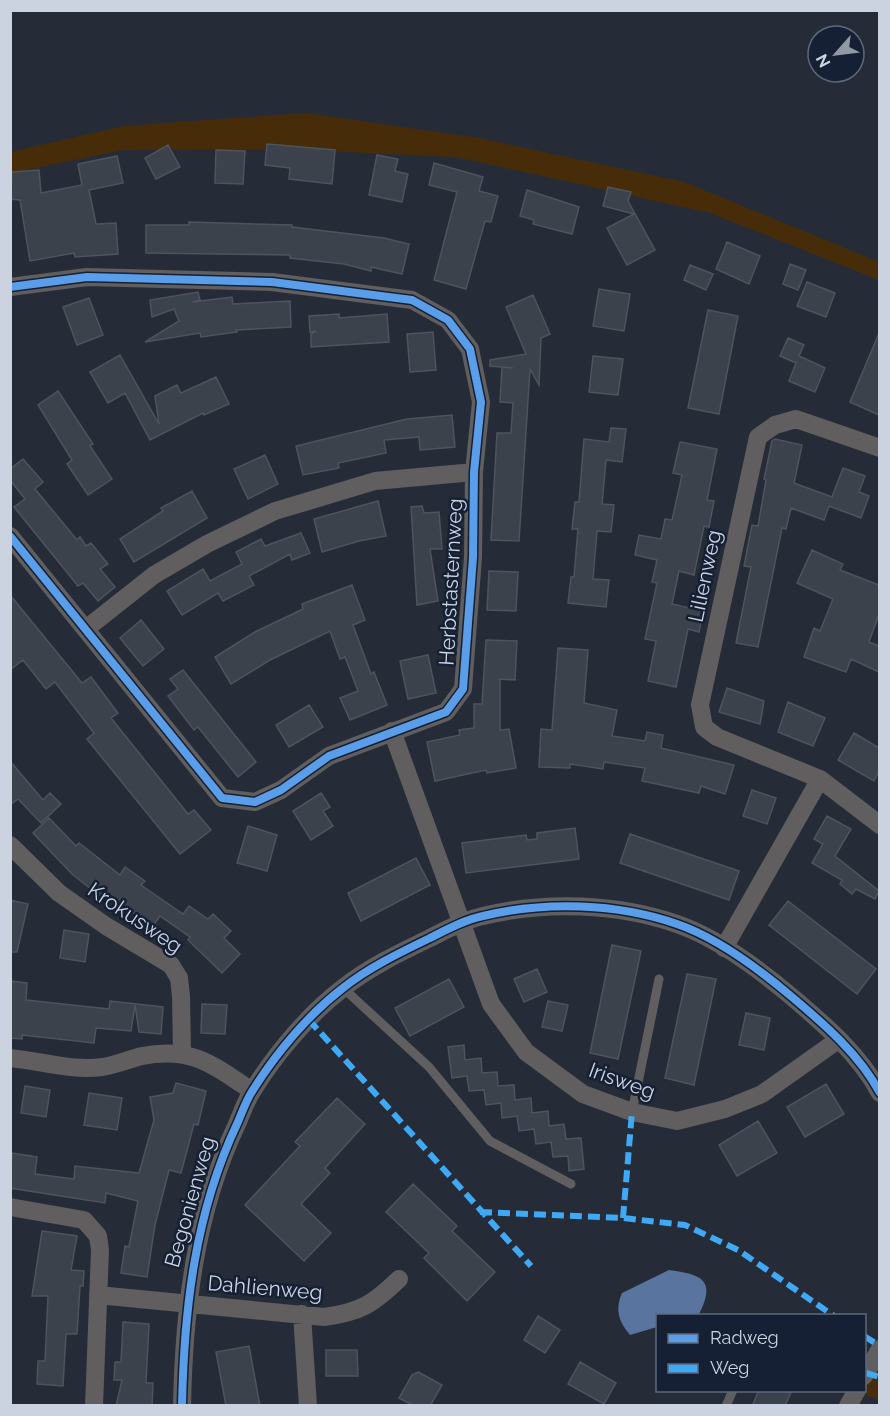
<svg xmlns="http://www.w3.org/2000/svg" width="890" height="1416" font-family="Raleway,sans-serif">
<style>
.green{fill:#472c0a}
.water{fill:#5a74a0}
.building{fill:#3c424c;stroke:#4e535d;stroke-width:1.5}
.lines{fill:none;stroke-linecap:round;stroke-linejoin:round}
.service{stroke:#605e5e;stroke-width:9}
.minor{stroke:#605e5e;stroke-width:18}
.quiet{stroke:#3fa9f5;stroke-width:6;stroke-dasharray:12 6;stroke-linecap:butt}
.cycleway-casing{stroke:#152034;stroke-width:11}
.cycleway{stroke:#5a9eea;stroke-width:8}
.labels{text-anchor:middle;stroke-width:5;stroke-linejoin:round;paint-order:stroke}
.street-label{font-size:21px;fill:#cbd3e1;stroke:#152034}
</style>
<rect width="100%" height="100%" fill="#262c37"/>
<!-- green -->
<path class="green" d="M306,113L479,138L684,182L879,262V280L710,213L456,157L282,149L123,150L11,173L10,152L124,126Z
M879,1349V1400L856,1392L864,1390L865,1376Z"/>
<!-- water -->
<path class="water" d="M669,1270C701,1274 717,1280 699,1314L658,1316L657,1327L630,1335C618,1321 615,1309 622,1293Z"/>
<!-- building -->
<path class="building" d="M267,144L335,150L332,184L289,179L290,168L265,165Z
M168,145L180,167L156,179L145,158Z
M216,150L245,151L243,184L215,183Z
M377,155L398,159L395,171L408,174L402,202L369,195Z
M117,156L123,183L89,190L96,224L116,223L118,254L75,257L74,253L30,261L20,200L10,199L12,172L39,170L41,193L82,185L78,164Z
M434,163L483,177L479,191L498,196L491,222L485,221L466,289L434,280L457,192L429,185Z
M608,187L631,192L628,201L655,250L627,265L607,228L634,214L603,206Z
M527,190L579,207L572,234L533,224L534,220L520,216Z
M189,222L292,225V227L384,238L409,244L402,274L371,267V271L344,264L290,258V255L146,253V225H189Z
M727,242L760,256L749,284L716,269Z
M790,264L806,270L798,290L783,284Z
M690,265L713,274L706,290L684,280Z
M807,282L835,293L826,317L797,306Z
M599,289L630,294L624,331L593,326Z
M198,292L200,300L192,302L232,297L233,304L290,301L291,327L236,330L237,332L201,337L200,333L145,342L179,321L174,309L152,317L150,300Z
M533,295L550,334L541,338L539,385L530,369L519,541L491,540L497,433H511L513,403L500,402L502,367L513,368L490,366V360L526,354L506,307Z
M89,298L103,335L77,345L63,307Z
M708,310L738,316L719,414L688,408Z
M339,314V318L387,314L389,342L311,347V334L316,331L310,332L309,316Z
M433,332L436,370L410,372L407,334Z
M879,333V415L850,402Z
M788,338L804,345L799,356L825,368L815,392L789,381L796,363L780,356Z
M120,355L159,424L155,396L177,385L181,393L216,377L229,404L204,415L203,413L150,440L125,393L108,403L90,372Z
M593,356L623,359L618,395L589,392Z
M58,391L93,444L90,446L112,479L88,495L67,464L72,460L38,405Z
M452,415L455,447L420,450L419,437L384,440L386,453L338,463L339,468L303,475L296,446L407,419Z
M611,428L626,429L622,462L606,460L602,504L614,505L611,532L597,531L593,579L609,580L606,607L568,603L571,577H574L578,529H572L575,502H579L584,439L609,442Z
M775,439L802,445L794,483L832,497L843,468L865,476L859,492L869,496L861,518L829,506L824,520L791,508L786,529L782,528L758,647L736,643L751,567L744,566L752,525L758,526L766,480L764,479L772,441Z
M680,442L717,449L707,500L714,501L709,527L704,526L694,575L679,571L672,604L703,611L699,632L688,629L676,687L648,681L656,641L645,639L657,583L652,582L657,560L635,555L639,535L661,539L665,519L672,520L682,475L673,473Z
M265,455L278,484L248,499L234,469Z
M23,459L43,482L35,489L77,540L80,537L86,546L91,543L108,564L100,569L115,587L98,601L83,583L78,586L14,507L25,499L10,480V469Z
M192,491L207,518L134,562L120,539L163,511L161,508Z
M378,501L386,536L359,541L322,552L314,519Z
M422,506L424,513L439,512L442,549H430L438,601L417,605L411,507Z
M301,533L310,553L292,560L290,554L249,576L254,585L223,601L218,593L182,615L167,591L203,569L210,581L242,564L236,552L261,539L265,546Z
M812,550L843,564L840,570L879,585V614L869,642L879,646V672L851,659L846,672L804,657L814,628L820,631L833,599L797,583Z
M489,571L518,572L516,611L487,610Z
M352,585L365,620L353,625L371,674L374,672L387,705L350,720L340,698L358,691L345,657L340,659L330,631L270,660L231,684L215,657L255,632L303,609L302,604Z
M10,595L82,683L91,677L118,713L111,718L188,814L194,810L211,830L180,854L87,739L94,733L55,682L46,689L23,660L10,670Z
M141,620L164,649L143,666L120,638Z
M486,640L517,641L515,680L500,679V730L509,729L516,768L487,773L486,770L435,781L427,742L460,735L459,730L474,728V704H482Z
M558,648L588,650L584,703L617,710L612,736L645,741L647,732L663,735L661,748L734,765L725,794L701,786L699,793L642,781L645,768L604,762L603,769L570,764V768L539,767L541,729L552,730Z
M428,655L436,693L408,699L400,661Z
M183,670L256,762L238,777L198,727L194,730L168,696L178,689L170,679Z
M727,688L764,701L760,724L719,712Z
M788,702L825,718L813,746L778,732Z
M309,705L323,727L289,747L276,725Z
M854,733L879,748V771L874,781L838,760Z
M10,761L43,800L50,793L61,804L41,823L18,799L10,805Z
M752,790L776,798L767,824L743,816Z
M321,793L330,807L323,811L333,826L311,840L293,811Z
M827,816L851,829L835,856L879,891L875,899L856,889L852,894L840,884L842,880L812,863L823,844L814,839Z
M49,818L76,846L79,843L120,875L125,867L145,881L141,885L183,914L189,906L208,919L213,914L231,931L224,938L240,954L222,973L188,940L190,937L160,916L153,926L104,893L101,897L72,874L33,833Z
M248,826L277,835L267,871L237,863Z
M575,828L579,859L466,873L462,843L526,835L527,840L537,839V833Z
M630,834L739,871L729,900L620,863Z
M416,858L430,885L361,921L348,893Z
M10,900L28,904L17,952H10Z
M788,901L876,969L857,994L769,925Z
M64,930L89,934L85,962L60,958Z
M612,945L641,951L618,1059L590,1053Z
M537,969L547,992L524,1002L514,979Z
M687,974L716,979L694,1085L665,1078Z
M449,979L464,1007L410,1036L395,1008Z
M10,981L27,983L26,1000L109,1009L110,1001L163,1007L161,1034L139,1032L135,1005L131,1031L96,1028L94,1043L22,1035V1039L10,1038Z
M548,1001L568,1005L562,1031L542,1027Z
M202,1004L227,1005L225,1034L201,1033Z
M746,1013L770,1018L764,1050L739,1045Z
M464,1045L465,1060L481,1058L482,1073L497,1072L498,1086L514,1085L515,1100L531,1098L532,1113L548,1111L549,1126L564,1124L566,1139L581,1138L584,1169L569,1171L568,1156L553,1157L551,1142L536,1144L534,1129L519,1131L517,1116L502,1118L501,1103L486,1105L484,1090L469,1091L467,1076L452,1078L448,1047Z
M176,1083L206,1091L198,1125L194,1124L181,1173L169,1170L155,1225L147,1277L121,1273L125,1246L129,1247L138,1201L106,1193L105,1203L10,1188L12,1153L37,1157L35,1174L74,1179L75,1166L139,1173L154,1120L150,1097L173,1093Z
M826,1084L844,1114L805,1137L787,1107Z
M25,1086L50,1090L46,1117L21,1113Z
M89,1093L122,1098L117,1130L84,1125Z
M337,1098L365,1124L325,1168L330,1173L301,1204L331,1233L304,1261L245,1205L300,1146L295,1142Z
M758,1121L777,1153L737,1176L719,1145Z
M413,1184L457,1226L452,1231L495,1272L467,1301L424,1258L429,1253L386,1212Z
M42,1231L77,1236L71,1270L84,1271L83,1286H80L77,1334H66L63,1386L37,1384L38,1361H45L48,1296H32Z
M538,1316L560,1330L545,1353L524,1340Z
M123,1322L149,1324L146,1383H153L152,1406H116L122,1380H114L115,1362H121Z
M249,1346L260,1406H226L216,1352Z
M326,1350H357L358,1376H326Z
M580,1362L616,1383L604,1404L568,1384Z
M418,1372L442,1385L430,1406H414L399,1398L412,1375Z
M759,1390H792L785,1406H752Z"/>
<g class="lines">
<!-- service -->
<path class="service" d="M343,988L429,1067L490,1141L571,1184
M632,1112L659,979
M726,1406L733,1390"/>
<!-- minor -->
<path class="minor" d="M10,287L87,277L272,282L412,300L448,320L470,349L481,402L474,472L473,557L463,689L446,712L329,756L281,790L255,802L222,798L10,536
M880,448L796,419L775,425L758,437L700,705L704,727L717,737L820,779L880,825
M87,628L154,575L207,544L275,511L375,481L474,472
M392,731L491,1004L526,1052L583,1094L632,1112L677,1121L725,1109L762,1094L838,1040
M10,845L59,893L106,926L171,965L179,978L181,996L182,1052
M724,948L820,779
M10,1058C40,1061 72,1071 102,1067C116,1065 129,1059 142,1056C192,1046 213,1065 252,1091
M10,1207L84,1220L98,1236L100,1250L94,1406
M98,1295L324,1317C361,1312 373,1304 399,1279
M302,1314L308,1406
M864,1376L880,1349
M182,1406C184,1309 195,1213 237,1124C242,1113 246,1100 253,1090C276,1053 309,1014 343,988C368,968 399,953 428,939C446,930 464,920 483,916C545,901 617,903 677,924C718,938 759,969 792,997C824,1024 860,1055 880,1093
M848,1406L857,1390"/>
<!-- quiet -->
<path class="quiet" d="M309,1020L531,1266
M480,1212L623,1218L685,1225L738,1250L834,1316
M623,1218L632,1112
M864,1336L880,1346
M866,1373L880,1377"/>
<defs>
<path id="cycleway" d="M10,287L87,277L272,282L412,300L448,320L470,349L481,402L474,472L473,557L463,689L446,712L329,756L281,790L255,802L222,798L10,536
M182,1406C184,1309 195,1213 237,1124C242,1113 246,1100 253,1090C276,1053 309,1014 343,988C368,968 399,953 428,939C446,930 464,920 483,916C545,901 617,903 677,924C718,938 759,969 792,997C824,1024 860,1055 880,1093"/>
</defs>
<!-- cycleway casing -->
<use href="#cycleway" class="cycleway-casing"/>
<!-- cycleway -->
<use href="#cycleway" class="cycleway"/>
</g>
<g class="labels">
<!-- street labels -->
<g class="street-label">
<text transform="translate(705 576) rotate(-78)" y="7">Lilienweg</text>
<text transform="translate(451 582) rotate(-87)" y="7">Herbstasternweg</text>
<text transform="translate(135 918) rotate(34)" y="7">Krokusweg</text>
<text transform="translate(622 1081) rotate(20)" y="7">Irisweg</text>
<text transform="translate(190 1202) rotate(-74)" y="7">Begonienweg</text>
<text transform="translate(265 1288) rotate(5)" y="7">Dahlienweg</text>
</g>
</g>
<!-- border -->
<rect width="890" height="1416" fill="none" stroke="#cbd3e1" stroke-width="24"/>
<!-- legend -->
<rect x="656" y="1314" width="210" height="78" fill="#152034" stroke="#5e6879" stroke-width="1.5"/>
<rect x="668" y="1334" width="30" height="9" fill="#5a9eea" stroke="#5e6879" stroke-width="1.5"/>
<text x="710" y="1344" font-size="18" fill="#cbd3e1">Radweg</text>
<rect x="668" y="1364" width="30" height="9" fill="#3fa9f5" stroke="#5e6879" stroke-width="1.5"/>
<text x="710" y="1374" font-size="18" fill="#cbd3e1">Weg</text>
<!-- north arrow -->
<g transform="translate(836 54) rotate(242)"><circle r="28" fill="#152034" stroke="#5e6879" stroke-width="1.5"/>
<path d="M0-4.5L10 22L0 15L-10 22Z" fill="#9199a6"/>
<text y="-9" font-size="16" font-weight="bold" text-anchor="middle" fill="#cbd3e1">N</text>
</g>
</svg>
